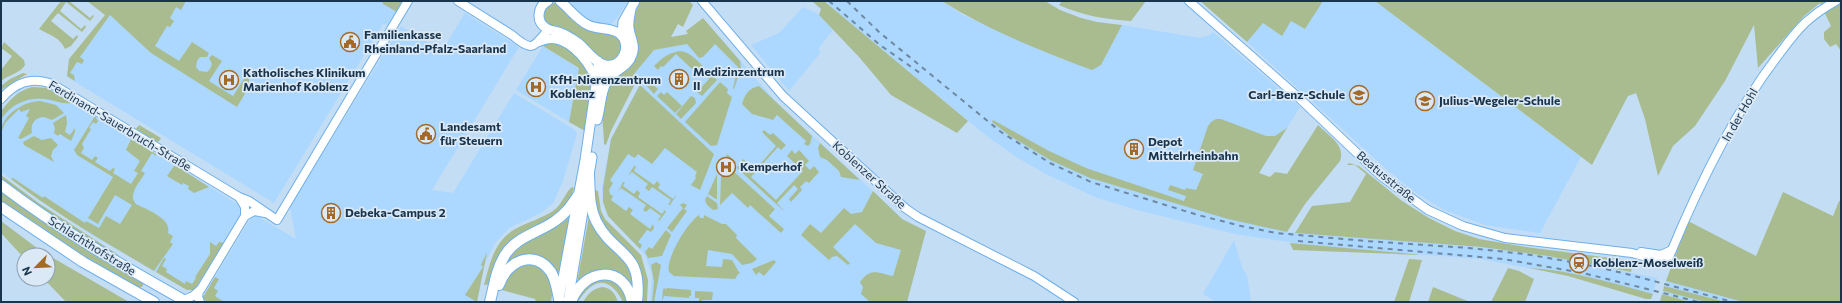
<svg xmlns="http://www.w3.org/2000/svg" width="1842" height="303" font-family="Commissioner,sans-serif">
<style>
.built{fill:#acd7ff}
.green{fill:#a9bc90}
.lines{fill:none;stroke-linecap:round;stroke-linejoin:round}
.tertiary-casing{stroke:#6dafea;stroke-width:10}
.secondary-casing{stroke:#6dafea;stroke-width:11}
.primary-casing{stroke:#6dafea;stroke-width:12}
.tertiary{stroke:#fff;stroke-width:8}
.secondary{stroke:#fff;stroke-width:9}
.primary{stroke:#fff;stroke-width:10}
.rail{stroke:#6d88a0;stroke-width:2;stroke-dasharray:5 5;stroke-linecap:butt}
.labels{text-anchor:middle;stroke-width:3.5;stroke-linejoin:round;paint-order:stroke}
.poi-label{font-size:12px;font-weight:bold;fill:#19354d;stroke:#dbe8f5;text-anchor:start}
.street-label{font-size:12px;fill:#19354d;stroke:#dbe8f5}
</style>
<rect width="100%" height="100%" fill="#c3ddf5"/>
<!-- built -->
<path class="built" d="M95,1H404L389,25L383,24L274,203L67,77L76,60L109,15Z
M572,1H628L616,19L610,25L604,26L586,21L573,10Z
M824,1H942L963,15L1062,59L1101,65L1122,25L1200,38L1210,35L1213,32L1300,107L1259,173L1287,232L1481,247L1548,256L1657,278L1653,294L1576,274L1545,269L1529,268L1481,259L1322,247L1235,234L1137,210L1095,197L1046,174L1018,158L988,137Z
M1281,1H1375L1581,157L1540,233L1485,225L1444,210L1413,191L1385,168L1247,42Z
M803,7L818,14L833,30L818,49L821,52L789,91L751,45L779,33Z
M465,13L519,47L432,190L453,193L514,93L575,130L577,134L563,181L553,203L541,213L509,228L495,243L484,266L477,302H208L204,300L203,297L252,216H257L296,239L290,207L401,26L442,51Z
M720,37L776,102L904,220L926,231L907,302H650L652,275L645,255L608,216L603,202L602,188L611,139L639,85L632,75L654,50Z
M543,46L579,68L569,122L516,90Z
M32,87H42L52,90L239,205L242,215L201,282L187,290L92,235L39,200L1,172V111L17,93Z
M1234,240L1243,270L1247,275L1251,302H1216L1203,294Z
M1666,281L1743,302H1726L1664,286Z
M1663,291L1706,302H1692L1662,294Z"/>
<!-- green -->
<path class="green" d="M61,1H69L90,18L93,15L94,16L90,21L66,2L60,11L81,29L85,25L86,27L82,32L58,13L51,21L73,39L77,35L78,37L71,46L65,49C60,37 49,35 39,29Z
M87,1H186L181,10L176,7L170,18L174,21L170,27L167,26L155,46L179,61L192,42L209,53L207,57H200L197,61L196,67L199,71L207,72L210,69L212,64L209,58L212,55L222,61L209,81L233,96L246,76L249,79V87L237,107L151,53L110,15L80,57L84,60L82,64L77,62L70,73L74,75L75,81L67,76L69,59L105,15Z
M382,1H404L397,12L383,4Z
M641,1H689L693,5L683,27L678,24L671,37L688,34L686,31L703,18L740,61L741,68L734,89L733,88L738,67L715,44L703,57L699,58L687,44L654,50L634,74L638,78L611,131L606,145L604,144C604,129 600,113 604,97C610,74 623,47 632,24L635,13Z
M812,1H824L968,121L957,133L891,95L859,57L819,15L821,9Z
M942,1H1045L1060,10L1081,18L1097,22L1122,25L1101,65L1092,70C1041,51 988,30 942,1Z
M1062,1H1146L1131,21C1105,19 1083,16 1059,5Z
M1200,1H1323L1305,29L1291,21L1282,36L1263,23L1247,42Z
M1375,1H1841V51L1836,44L1830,47L1824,39V32L1831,26L1820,3L1804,16L1758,68L1754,25L1725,81L1695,126L1673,146L1658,176L1645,119L1636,93L1628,96L1592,165Z
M550,3H556L617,36L621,41L622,51L615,60H604L548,25C541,15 543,12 550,3Z
M4,42L24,60L25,65C21,73 8,75 1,81V70L12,56L1,48Z
M548,43C565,43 582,57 589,72C594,85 589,118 585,131L569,122L579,68L543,46Z
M680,51C691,52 697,61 705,68L701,71L695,66L692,69L676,54L663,67L661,66L658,70L654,66C662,58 668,53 680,51Z
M708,71L717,80L702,96L697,92L709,79L705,74Z
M23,73L27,74L1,90V86L10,79Z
M647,76L650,78L648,80L658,89L654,94L643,82L644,78Z
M720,82L728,89L727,93L732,97L717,145L711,146L685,122Z
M640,85L714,154L700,190L691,185L696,178L695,176L697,172L665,148L652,164L638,154L635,158L628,154L610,180L613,183L609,190L610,194L613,196L611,200L626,211L629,207L633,210L630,214L650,229L653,224L654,228L651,232L647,230L638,242L642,245L640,249L608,216L603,202V188L611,139Z
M759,86L812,136L810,144L808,146L804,144L806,141L777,115L773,120L752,114L742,104C745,94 749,88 759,86Z
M32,87L47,88L72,103C62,104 60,102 50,100C31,96 12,102 1,120V111C10,100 17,91 32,87Z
M661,92L664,95L667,92L682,106L675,113L657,96Z
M691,96L695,98L696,103L681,119L676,114Z
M40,101L56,105L64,113L52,120L44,117C35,117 30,124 32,133L21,139L18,138L29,118L26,116L30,109L21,112L19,109L5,123L1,133C1,115 24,101 40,101Z
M66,115L67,123L65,132L70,135L75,128V132L71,141L60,134L58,136L54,133L55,128L53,123Z
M95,116L98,121L96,124L93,122L89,128L91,129L82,144L84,148L81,153L92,160L95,156L98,158L95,162L110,171L113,168L115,169L113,173L131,184L138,173L134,171L140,161L126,150L131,139L156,154V156L152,153L141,171L145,173C140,182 127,195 136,204C147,210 172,218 168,233L173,236L170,242L173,244L154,271C105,242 56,214 11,179L13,178L43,198L44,196L85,223L86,221L99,228L106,216L120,224L132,205L115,195L98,224L88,218L113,177L77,155L74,150Z
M1216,119H1221L1266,136H1275L1287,128L1259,173L1270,177L1275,172L1287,174L1318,125C1328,135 1346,145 1340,161L1305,204L1287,232L1228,219L1090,178L1050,160L1010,136L992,122L993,120L1049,151L1086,168L1184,201L1186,196L1168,190L1170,185L1185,190L1186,188L1196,190L1203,174L1193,170L1208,126L1211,122Z
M139,125L161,138L159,141L157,142L136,129Z
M764,130L770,135L773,133L786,145L781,150L778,147L751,177L776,200L803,171L787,156L792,150L795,154L799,150L809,161L805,165L810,170L814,166L819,172L809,183L806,181L800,187L802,190L791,202L789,199L798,189L794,185L777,203L785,212L737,168L743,159L755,170L776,146L762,132Z
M34,136L42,140L51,138L58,145L53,150L51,156L54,162L24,145L23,142Z
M820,143L860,180L841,177L839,171L827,160L820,157L818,148Z
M727,154L736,162L731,169L775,209L769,216L784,229L781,233L750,205L748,208L732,193L720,205L721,176Z
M1349,163L1359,166L1402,201L1429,218L1455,231L1479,239L1526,247L1634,261L1631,272L1548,256L1481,247L1295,233L1312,206L1350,202L1366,174L1355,165H1347Z
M174,166L178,167L209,187L194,193L188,189L189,186L183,183L182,185L167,176Z
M634,166H636L634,171L654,185L657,181L660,184L658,188L673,199L676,195V196L670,205H668L671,200L652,187L649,191L645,188L648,184L632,172L628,176Z
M717,174V199H716L708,194Z
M1,175L40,204L117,254L119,259L184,295L188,294L183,296L118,260L1,182Z
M623,182H625L623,186L634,194L637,190L640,193L638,197L662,214L665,210L666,212L659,221L658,220L661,216L650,208L646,212L643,210L646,205L621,188L618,192Z
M572,187L574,188L572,193H574L560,214L526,232L491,284L484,285C490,263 494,240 517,228C529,222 542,218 553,211C563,204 565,192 572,187Z
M1,190L78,244L140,280L143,282V286L139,288L137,287L48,237L1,204Z
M595,190L598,191L601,211L605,219L641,255L648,280L647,302H642L641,279L601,225L593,194H595Z
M873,191L902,219L926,231L907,302H870L861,294L863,287L860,282C871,267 878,273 893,276L901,250L876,243L855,224L833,247L850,263L848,265L837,256L832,257L829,260L801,235L810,224L821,233L844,208L851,214L862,212Z
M1783,192L1833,216L1839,201H1841V302H1743L1666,281L1688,221L1756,256Z
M707,196L717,203L718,209L713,210L707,205L705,200Z
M683,203L687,205L684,209L687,211L672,232L667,228L683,208L680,205Z
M571,212L559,279L542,260L501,270L513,249Z
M699,215L700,218H704V215L722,224H726L737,235L736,238L757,259L752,263L742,265L732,254L708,250L706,266L722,267L723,259L732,260L740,274H738L735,279L674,276L669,272C665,259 688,222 699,215Z
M589,216L631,268L635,296L629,285L590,273L577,283Z
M1,221L45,254L48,255H24V258L1,233Z
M666,230L671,235L662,256L648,258L645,252L649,247L652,249Z
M210,242L216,246L219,242L225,243L194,290H187L156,272L164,258L166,259L162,266L167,269L166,272L185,284L186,281L192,284L196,278L195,277L210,254Z
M1290,243L1424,255L1293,250Z
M487,252L477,302L465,295L483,267L481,265Z
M48,255L129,302H66L44,279H48Z
M1409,259L1422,260L1409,302H1394Z
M774,260L776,262L764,276L759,272L756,275L752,269Z
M656,262L661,265L654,302H652L654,282L651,265Z
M520,264C525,264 532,263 536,265C552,271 554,287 551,302H536L535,299L502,290L503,283L502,282Z
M1508,268L1519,271L1534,279L1525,302H1491Z
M1529,268C1571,270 1612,283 1653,294L1651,299H1646L1568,276Z
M215,277L219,279L214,288L218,291L215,296L224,302H208L204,300L203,297Z
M606,277L624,289L628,302H623C609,275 593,278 578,302H574L586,284Z
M1664,286L1726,302H1706L1663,291Z
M602,287C611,288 615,293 618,302H583C588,294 592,289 602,287Z
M1433,287L1470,302H1428Z
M665,288V290L667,288L691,290V296H689V298L664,296L662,302L663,289Z
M695,291L713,292L712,300H702V302H699V298H695Z
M1662,294L1690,302H1692L1660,301Z"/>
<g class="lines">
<defs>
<path id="tertiary" d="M458,1L512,35C533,53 533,47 548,30
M702,1L783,96L905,208L918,217L1034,276L1074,302
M1189,1L1298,97L1381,176L1428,210L1463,226L1505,238L1632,253L1660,261L1669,257C1697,189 1732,116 1777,57C1786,45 1795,32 1806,22C1815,14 1825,7 1836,1
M539,42C564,29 588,60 596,80
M1,99C15,83 31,76 52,84L239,197L249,201L277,220L408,1
M239,197L245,207V216
M1641,252L1661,255L1672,250
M199,291L198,297L200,302
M184,300L193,296L201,289L245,216L254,211L265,213"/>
<path id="secondary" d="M548,1C538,6 535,21 546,28C551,31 556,31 561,33C567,35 572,39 577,42C586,48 594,63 605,65C622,69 633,45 620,34C611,27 598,30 588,25C576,19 570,9 560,1
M622,36L623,22L635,1
M600,87L604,75L610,65
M597,120C601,108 600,93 607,81C613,70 628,68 632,55C636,45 630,37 629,28C628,22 630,15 631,9
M559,299L585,160L598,71V61
M568,302L592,157"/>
<path id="primary" d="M589,175C590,191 589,207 596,221C614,257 643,249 637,302
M1,185C60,230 123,266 187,302
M1,207L83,262L154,302
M499,285C507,261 534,248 551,272C556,280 557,290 559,299
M490,302C494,286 496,269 505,255C516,237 538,233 555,221C566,214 572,204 579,194
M571,302C584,267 625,264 632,302"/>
</defs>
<!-- tertiary casing -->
<use href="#tertiary" class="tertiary-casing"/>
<!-- secondary casing -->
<use href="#secondary" class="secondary-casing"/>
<!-- primary casing -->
<use href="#primary" class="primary-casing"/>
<!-- tertiary -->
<use href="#tertiary" class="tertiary"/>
<!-- secondary -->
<use href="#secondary" class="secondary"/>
<!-- primary -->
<use href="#primary" class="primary"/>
<!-- rail -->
<path class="rail" d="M829,1L880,45L920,73
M847,1L879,32L1001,132L1050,163L1091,182L1198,215L1241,226L1276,233L1366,241L1469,248L1525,254L1583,264L1623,273L1733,302
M1298,241L1503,259L1583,273L1699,302"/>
</g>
<!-- icons -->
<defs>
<symbol id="civic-ring" viewBox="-11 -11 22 22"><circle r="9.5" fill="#dbe8f5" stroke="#a36a27" stroke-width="1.5"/><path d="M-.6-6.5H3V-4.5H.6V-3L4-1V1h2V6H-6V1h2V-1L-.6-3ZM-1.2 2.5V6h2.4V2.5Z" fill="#a36a27"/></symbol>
<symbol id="building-ring" viewBox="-11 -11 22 22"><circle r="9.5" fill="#dbe8f5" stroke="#a36a27" stroke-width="1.5"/><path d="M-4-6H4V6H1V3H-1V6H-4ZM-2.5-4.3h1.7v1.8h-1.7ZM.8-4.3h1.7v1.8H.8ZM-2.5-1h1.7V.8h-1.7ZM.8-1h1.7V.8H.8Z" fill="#a36a27"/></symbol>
<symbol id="hospital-ring" viewBox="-11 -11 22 22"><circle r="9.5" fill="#dbe8f5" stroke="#a36a27" stroke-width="1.5"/><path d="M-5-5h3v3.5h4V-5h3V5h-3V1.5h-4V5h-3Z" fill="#a36a27"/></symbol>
<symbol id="school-ring" viewBox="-11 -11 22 22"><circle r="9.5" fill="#dbe8f5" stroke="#a36a27" stroke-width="1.5"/><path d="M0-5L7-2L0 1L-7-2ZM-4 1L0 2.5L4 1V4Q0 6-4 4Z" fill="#a36a27"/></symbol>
<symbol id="station-ring" viewBox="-11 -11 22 22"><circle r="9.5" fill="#dbe8f5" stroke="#a36a27" stroke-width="1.5"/><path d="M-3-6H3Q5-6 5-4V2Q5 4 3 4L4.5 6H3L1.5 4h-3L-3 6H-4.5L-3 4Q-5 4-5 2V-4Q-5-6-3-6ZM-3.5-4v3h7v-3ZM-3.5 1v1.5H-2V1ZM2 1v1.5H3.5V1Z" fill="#a36a27"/></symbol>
</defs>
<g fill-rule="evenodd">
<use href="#civic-ring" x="339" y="31" width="22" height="22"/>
<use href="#building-ring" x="668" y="68" width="22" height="22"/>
<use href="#hospital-ring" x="218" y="69" width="22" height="22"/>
<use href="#hospital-ring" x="525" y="76" width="22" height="22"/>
<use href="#school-ring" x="1348" y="84" width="22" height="22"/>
<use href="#school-ring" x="1414" y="90" width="22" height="22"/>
<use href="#civic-ring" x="415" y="123" width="22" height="22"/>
<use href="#building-ring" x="1123" y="138" width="22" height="22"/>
<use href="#hospital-ring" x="715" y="156" width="22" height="22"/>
<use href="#building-ring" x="320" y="202" width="22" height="22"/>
<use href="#station-ring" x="1568" y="252" width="22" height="22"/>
</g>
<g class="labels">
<!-- poi labels -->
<g class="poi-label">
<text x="364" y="39">Familienkasse<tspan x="364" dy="14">Rheinland-Pfalz-Saarland</tspan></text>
<text x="693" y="76">Medizinzentrum<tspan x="693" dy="14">II</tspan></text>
<text x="243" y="77">Katholisches Klinikum<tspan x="243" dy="14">Marienhof Koblenz</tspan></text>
<text x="550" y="84">KfH-Nierenzentrum<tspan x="550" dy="14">Koblenz</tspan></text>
<text x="1345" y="99" text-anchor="end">Carl-Benz-Schule</text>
<text x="1439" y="105">Julius-Wegeler-Schule</text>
<text x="440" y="131">Landesamt<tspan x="440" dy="14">für Steuern</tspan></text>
<text x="1148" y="146">Depot<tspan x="1148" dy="14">Mittelrheinbahn</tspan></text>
<text x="740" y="171">Kemperhof</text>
<text x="345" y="217">Debeka-Campus 2</text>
<text x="1593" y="267">Koblenz-Moselweiß</text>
</g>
<!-- street labels -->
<g class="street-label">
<text transform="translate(1740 115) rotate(-60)" y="4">In der Hohl</text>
<text transform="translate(120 126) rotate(31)" y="4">Ferdinand-Sauerbruch-Straße</text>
<text transform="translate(869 175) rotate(42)" y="4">Koblenzer Straße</text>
<text transform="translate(1386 177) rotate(40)" y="4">Beatusstraße</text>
<text transform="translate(92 246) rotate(32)" y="4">Schlachthofstraße</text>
</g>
</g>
<!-- border -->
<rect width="1842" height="303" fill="none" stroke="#19354d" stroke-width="4"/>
<!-- north arrow -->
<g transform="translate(36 267) rotate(246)"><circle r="19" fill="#dbe8f5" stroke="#8da0b2"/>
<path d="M0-3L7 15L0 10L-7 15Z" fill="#a36a27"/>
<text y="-6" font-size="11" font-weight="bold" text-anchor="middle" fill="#19354d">N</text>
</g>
</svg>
